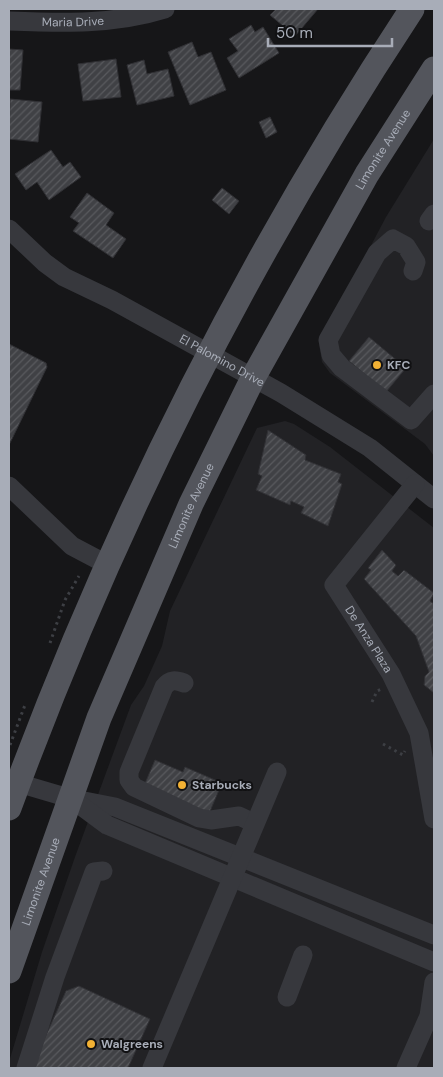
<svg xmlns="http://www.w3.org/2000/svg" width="443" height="1077" font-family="'DM Sans',sans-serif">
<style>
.built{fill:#222225}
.building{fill:url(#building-hatch);stroke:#303034}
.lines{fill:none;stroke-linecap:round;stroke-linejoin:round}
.path{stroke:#3d3f44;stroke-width:3;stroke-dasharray:2.5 4;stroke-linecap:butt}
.minor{stroke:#37383d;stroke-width:19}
.major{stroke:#53555c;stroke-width:25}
.poi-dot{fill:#f2b134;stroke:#111113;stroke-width:2}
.labels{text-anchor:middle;stroke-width:4;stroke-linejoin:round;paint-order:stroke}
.street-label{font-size:12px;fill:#a8adb8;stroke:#111113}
.poi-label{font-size:12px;font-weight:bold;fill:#a8adb8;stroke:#111113;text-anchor:start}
</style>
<defs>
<pattern id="building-hatch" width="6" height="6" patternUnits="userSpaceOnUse" patternTransform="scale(1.25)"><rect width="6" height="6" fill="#404145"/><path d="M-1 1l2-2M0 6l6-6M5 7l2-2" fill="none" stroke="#595a5e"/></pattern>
</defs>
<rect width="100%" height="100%" fill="#161618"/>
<!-- built -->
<path class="built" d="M434,139V456L425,444L330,373L322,362L319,344L386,217Z
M285,421L294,424L330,447L434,528V1068H9V1062L42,952L75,857L131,705L144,686L162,646L170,611L257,428Z"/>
<!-- building -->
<path class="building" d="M276,9H318L295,36L270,15Z
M251,25L255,32L263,27L279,53L239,78L227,58L238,51L229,39Z
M192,42L198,57L211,52L226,90L190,105L168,52Z
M9,49L23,50L20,90H9Z
M116,59L121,97L83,101L78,64Z
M144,60L147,74L168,69L174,96L137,105L127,65Z
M10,99L42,102L38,142L9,139Z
M270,117L277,132L266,138L259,122Z
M51,150L63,167L70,162L81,177L49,200L37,182L26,190L15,174Z
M222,188L239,201L229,214L212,200Z
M87,193L114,213L106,225L126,239L113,258L73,231L79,223L70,217Z
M369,337L406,368L386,392L349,361Z
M9,344L46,363L47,367L9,445Z
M268,430L306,455L305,460L341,474L338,482L342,484L328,526L301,513L304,507L291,501L290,505L256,490L262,476L258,474Z
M382,550L396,565L392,571L398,576L404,570L434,593L430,601L434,604V693L424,685L425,676L429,672L416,636L364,579L371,570L368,568Z
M155,760L183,772L185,767L222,783L208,816L143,788Z
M79,986L150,1019L128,1068H31L66,991Z"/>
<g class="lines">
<!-- path -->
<path class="path" d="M50,643L65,600L79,576
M372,702L377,691L382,689
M383,744L403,755L405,751
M10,745L25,705"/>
<!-- minor -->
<g class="minor">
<path id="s1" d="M9,21C62,23 114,25 165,9"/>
<path d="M429,221L434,214"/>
<path id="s2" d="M9,229L45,263L64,277L112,300L281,393L370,448L434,499"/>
<path d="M413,271L416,262L406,246L393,239L377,253L328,340L331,355L342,368L411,420L434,394"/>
<path id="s3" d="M415,484L334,585L391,674L419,733L434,819"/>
<path d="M9,486L72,546L108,565"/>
<path d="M184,683C176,680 170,679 164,687L129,772V780L134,787L199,818L211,820L239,816L254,823"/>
<path d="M18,783L69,798L115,807L434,935"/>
<path d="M76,802L107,825L434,962"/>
<path d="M287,997L303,955"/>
<path d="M26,1068L55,977L94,872L103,871"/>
<path d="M152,1068L277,772"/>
<path d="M406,1068L429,1016L434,982"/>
</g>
<!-- major -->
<g class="major">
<path d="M9,808C112,527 247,259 412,9"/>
<path id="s4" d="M9,971L99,718L191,504L253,378L367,174L434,69"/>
</g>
</g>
<!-- markers -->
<g class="poi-dot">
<circle cx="377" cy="365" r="5"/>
<circle cx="182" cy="785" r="5"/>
<circle cx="91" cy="1044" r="5"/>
</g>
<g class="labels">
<!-- street labels -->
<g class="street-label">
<text dy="4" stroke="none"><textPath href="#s1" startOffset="64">Maria Drive</textPath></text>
<text dy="4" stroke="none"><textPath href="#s4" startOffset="905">Limonite Avenue</textPath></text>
<text dy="4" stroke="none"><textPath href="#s2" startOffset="252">El Palomino Drive</textPath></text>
<text dy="4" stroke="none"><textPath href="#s4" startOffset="500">Limonite Avenue</textPath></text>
<text dy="4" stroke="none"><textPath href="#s3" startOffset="194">De Anza Plaza</textPath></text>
<text dy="4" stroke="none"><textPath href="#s4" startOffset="95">Limonite Avenue</textPath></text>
</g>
<!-- poi labels -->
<g class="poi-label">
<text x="387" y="369">KFC</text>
<text x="192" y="789">Starbucks</text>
<text x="101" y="1048">Walgreens</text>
</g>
</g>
<!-- border -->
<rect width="443" height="1077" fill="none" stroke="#a8adb8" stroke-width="20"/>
<!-- scale -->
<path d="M268 38v8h124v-8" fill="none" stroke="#a8adb8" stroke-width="2.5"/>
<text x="276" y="38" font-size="15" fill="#a8adb8" stroke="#111113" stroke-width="4" paint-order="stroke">50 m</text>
</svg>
